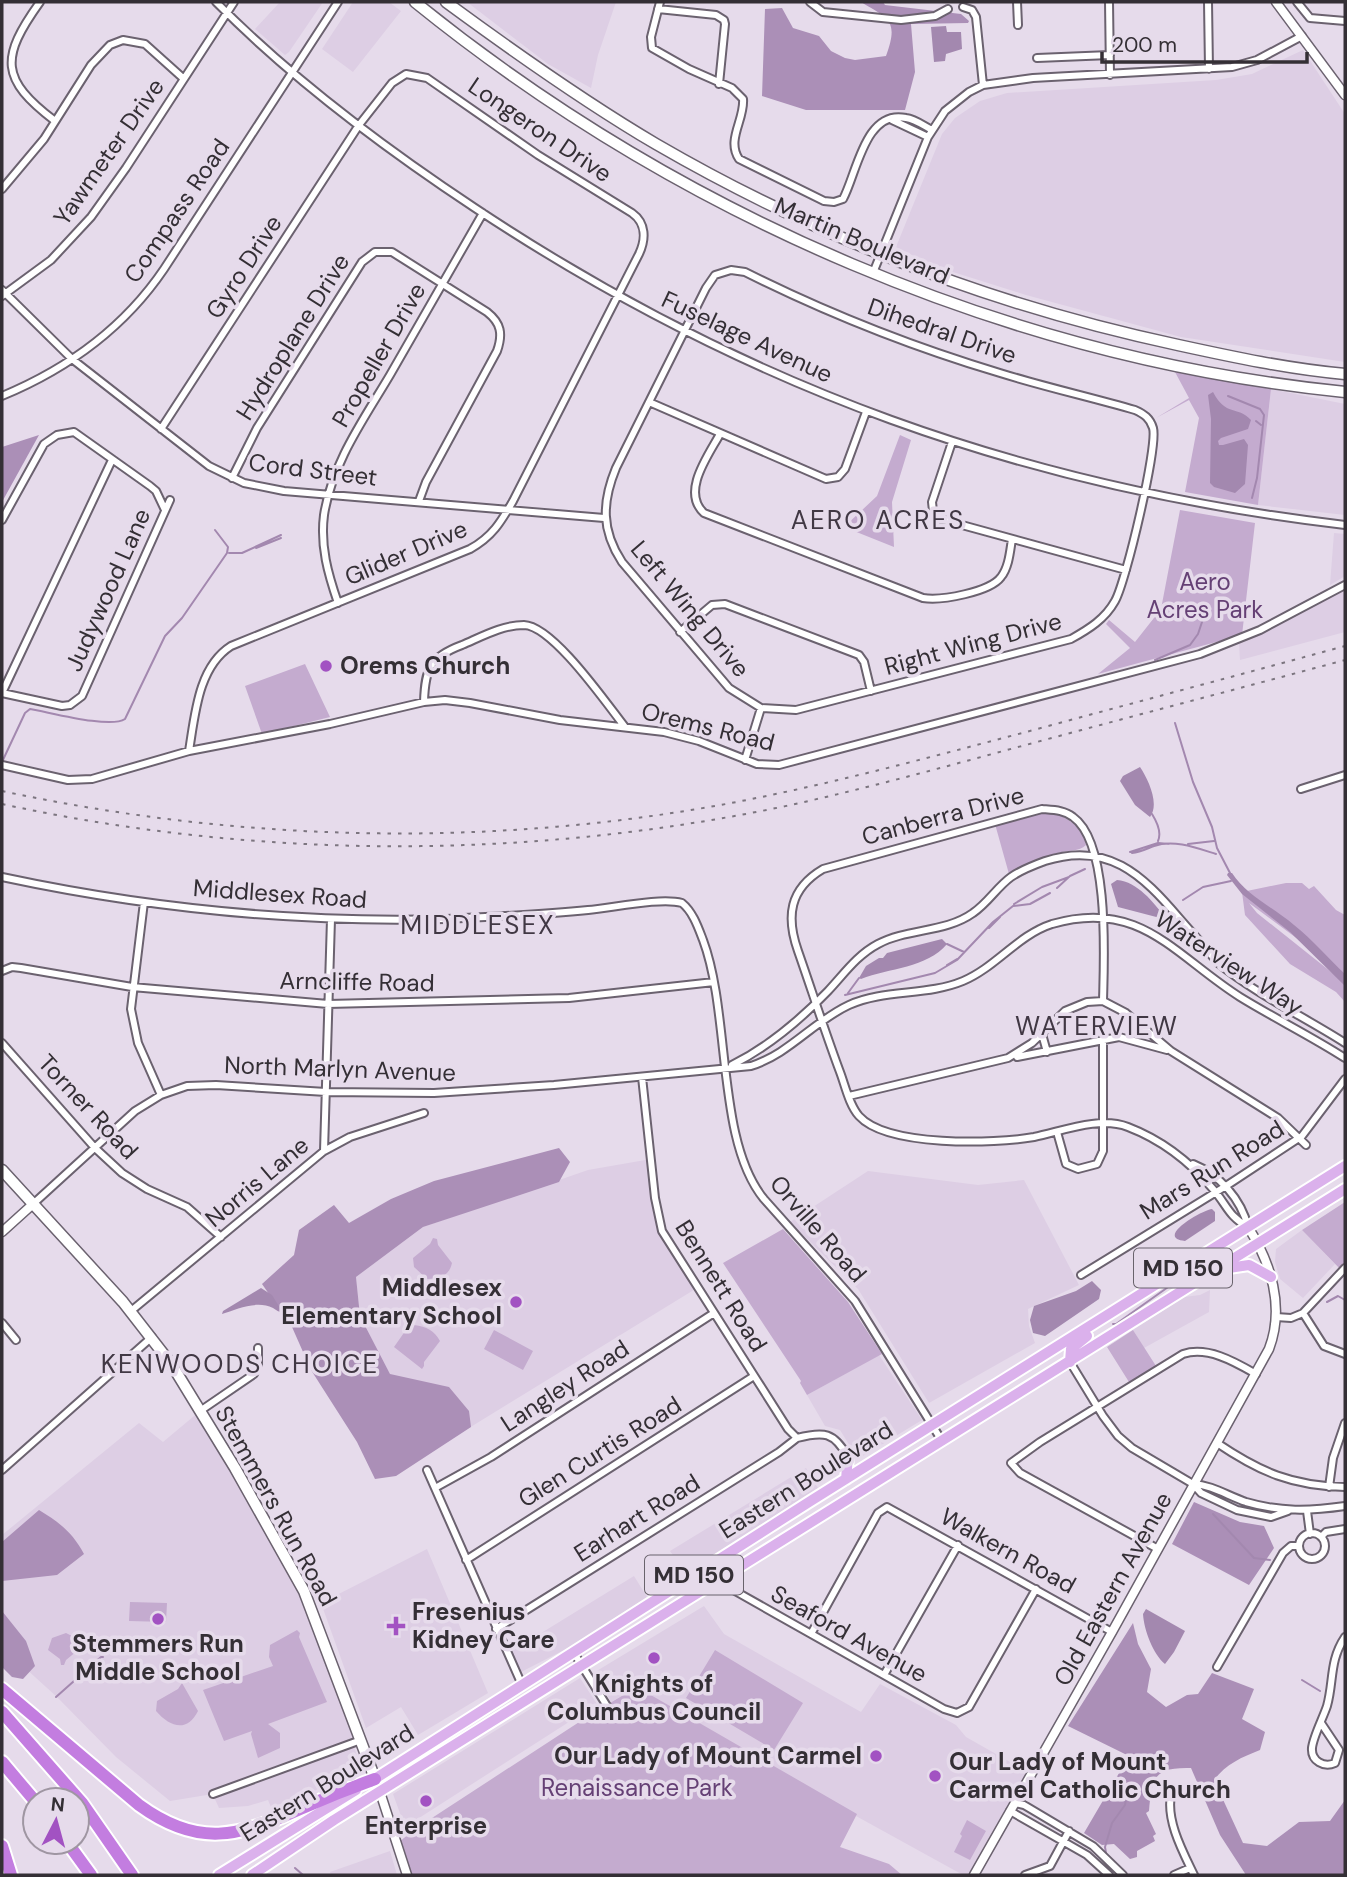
<svg xmlns="http://www.w3.org/2000/svg" width="1347" height="1877" font-family="'DM Sans',sans-serif">
<style>
.built{fill:#ddcee4}
.green{fill:#c4abcf}
.forest{fill:#ab8fb7}
.water{fill:#a388af}
.lines{fill:none;stroke-linecap:round;stroke-linejoin:round}
.stream{stroke:#a388af;stroke-width:2}
.minor-casing{stroke:#6b626f;stroke-width:10}
.tertiary-casing{stroke:#6b626f;stroke-width:11}
.secondary-casing{stroke:#6b626f;stroke-width:13}
.primary-casing{stroke:#fff;stroke-width:14}
.motorway-casing{stroke:#fff;stroke-width:16}
.minor{stroke:#fff;stroke-width:6}
.tertiary{stroke:#fff;stroke-width:8}
.secondary{stroke:#fff;stroke-width:10}
.primary{stroke:#dbb1ec;stroke-width:10}
.motorway{stroke:#c37de0;stroke-width:12}
.rail{stroke:#7c757f;stroke-width:2;stroke-dasharray:3.5 7;stroke-linecap:butt}
.poi-dot{fill:#a252c2;stroke:#e6dbeb;stroke-width:2.5}
.labels{text-anchor:middle;stroke-width:7;stroke-linejoin:round;paint-order:stroke}
.shield{fill:#e6dbeb;stroke:#69636c;stroke-width:2}
.shield-label{font-size:23px;font-weight:bold;fill:#342f35}
.street-label{font-size:24px;fill:#342f35;stroke:#e6dbeb}
.park-label{font-size:24px;fill:#654075;stroke:#e6dbeb}
.poi-label{font-size:24px;font-weight:bold;fill:#342f35;stroke:#e6dbeb;text-anchor:start}
.neighbourhood-label{font-size:26px;letter-spacing:2px;fill:#413844;stroke:#e6dbeb}
</style>
<rect width="100%" height="100%" fill="#e6dbeb"/>
<!-- built -->
<path class="built" d="M280,2H323L289,52L285,55L255,29Z
M353,2H389L401,11L353,72L322,49Z
M467,2H616L598,55L591,88L548,64Z
M1303,50L1345,114V362L1181,337L1026,295L934,266L896,247L942,134L955,118L980,101L1007,93L1216,80L1252,74Z
M1271,389L1345,404V515L1258,505Z
M1334,533L1345,534V576L1330,585Z
M1345,587V632L1240,660L1239,643L1279,624Z
M651,1159L662,1231L697,1288L430,1452L360,1316L356,1277L423,1227L588,1170Z
M868,1171L978,1185L1024,1180L1079,1285L1028,1309L1029,1326L1035,1343L929,1403L858,1289L790,1222Z
M1302,1230L1335,1264L1303,1298L1280,1279L1275,1262L1276,1249Z
M1210,1290L1209,1312L1144,1348L1133,1330L1184,1297L1200,1295Z
M879,1355L922,1420L858,1459L840,1430L825,1426L807,1395Z
M200,1411L304,1591L361,1740L213,1794L170,1801L116,1757L57,1697L2,1647V1535L139,1423L163,1442Z
M806,1468L818,1488L672,1581L665,1569L677,1561L670,1551Z
M427,1549L488,1693L418,1735L401,1707L366,1728L321,1603Z
M634,1576L647,1597L568,1648L521,1672L512,1651Z
M704,1606L724,1634L861,1712L880,1684L956,1725L966,1737L1031,1774L974,1875H963L856,1816L651,1695L639,1682L637,1687L611,1702L595,1672Z
M580,1678L597,1704L405,1827L393,1794Z
M354,1747L361,1767L273,1812L268,1800L248,1806L219,1808L214,1797Z
M390,1851L397,1875H331L330,1872Z"/>
<!-- green -->
<path class="green" d="M1175,372L1271,389L1258,505L1185,492L1199,418L1189,400L1156,418L1189,398Z
M900,435L911,440L892,502L894,547L844,527L877,496Z
M1180,510L1255,523L1242,635L1098,674L1130,648L1106,624L1109,620L1135,642L1161,609Z
M305,664L330,717L262,734L245,686Z
M1045,812C1064,814 1082,825 1086,845C1079,852 1068,850 1058,853C1041,857 1024,865 1009,874L995,824Z
M1286,883H1302L1309,889L1314,886L1336,910L1345,915V974L1249,903L1257,913L1345,983V1002L1336,992L1290,964L1245,915L1242,892Z
M1345,1202V1274L1302,1230Z
M783,1229L848,1302L882,1354L807,1395L800,1383L801,1381L723,1263Z
M433,1238L437,1239L438,1245L452,1263C449,1276 441,1278 427,1279L414,1267L413,1258L430,1244Z
M414,1325C427,1327 434,1330 440,1341L424,1362V1366L422,1369L394,1347L408,1327Z
M494,1330L533,1351L523,1370L484,1349Z
M1133,1330L1156,1366L1129,1382L1107,1347Z
M130,1602L167,1603L166,1622L129,1621Z
M297,1630L300,1633L299,1637L327,1702L268,1724L280,1733V1748L258,1758L251,1734L252,1731L224,1741L203,1690L273,1666L269,1657L270,1645Z
M66,1633L72,1636L77,1651L66,1660L64,1665H61L60,1659L48,1650L52,1638Z
M715,1650L803,1703L774,1750L686,1698Z
M182,1683L198,1711C187,1733 170,1727 156,1711L157,1701L178,1689Z
M637,1687L857,1814L840,1847L889,1864L902,1875H407L397,1844L412,1831L593,1713Z
M967,1820L986,1831L970,1860L954,1852L962,1836L960,1834Z"/>
<!-- forest -->
<path class="forest" d="M861,2H883L885,5L961,14L969,21L968,23L911,24L915,72L905,110H806L762,96L765,9L782,8L793,28L819,36L831,51L845,58L855,60L886,56C899,20 889,19 861,2Z
M39,435L2,502V447Z
M559,1148L570,1162L559,1182L423,1227L356,1277L360,1316L390,1374L449,1387L469,1411L471,1427L396,1476L375,1479L357,1442L311,1370L292,1327L262,1284L294,1255L299,1230L334,1205L349,1223L391,1199L434,1181Z
M1194,1502L1240,1522L1264,1526L1274,1548L1249,1585L1172,1544Z
M39,1510C59,1522 73,1533 84,1554L57,1575L2,1581V1542Z
M2,1611L26,1641L35,1666L23,1679L12,1677L2,1667Z
M1133,1623L1138,1644L1151,1669L1147,1692L1166,1707L1187,1695L1198,1694L1212,1673L1254,1689L1242,1719L1265,1732L1260,1750C1242,1757 1226,1764 1214,1780L1243,1843L1267,1846L1299,1822L1330,1821L1345,1800V1875H1246L1220,1835L1191,1768C1154,1767 1152,1777 1149,1811L1146,1813L1156,1834L1153,1836L1155,1841L1137,1851V1857L1130,1859L1114,1844L1102,1845L1084,1833L1129,1756L1068,1726Z"/>
<!-- water -->
<path class="water" d="M946,26L947,32H961L962,49L946,54L945,61L934,62L931,27Z
M1213,392C1226,417 1237,405 1251,420L1248,429L1221,438L1218,441L1219,445H1223L1244,439L1248,445L1245,484L1235,493L1214,487L1210,483L1211,419L1208,395Z
M1140,767C1148,779 1160,804 1150,817L1135,805L1120,781L1123,776Z
M1228,873H1232C1246,895 1274,908 1294,925C1313,940 1328,958 1345,974V986L1290,932L1242,894L1227,875Z
M1117,880C1138,882 1153,902 1165,917L1164,919L1118,907L1111,884Z
M942,939L947,944C927,968 889,968 861,979L859,978L866,966L879,958H883L887,953Z
M1212,1209L1215,1212V1221L1185,1241C1154,1238 1202,1210 1212,1209Z
M1092,1281L1101,1290L1099,1299L1045,1336L1033,1333L1030,1320L1034,1306L1076,1291Z
M261,1288L272,1295L283,1313C279,1312 276,1310 273,1308C257,1300 237,1309 222,1314L223,1311Z
M1146,1609L1185,1631L1174,1652L1165,1664C1153,1654 1144,1630 1143,1614Z"/>
<g class="lines">
<!-- stream -->
<path class="stream" d="M1228,396L1260,409L1264,415L1257,478L1252,498
M1256,421L1261,425
M256,548L281,538
M229,553H242L281,535
M1155,660L1190,645L1198,634L1204,616
M1175,723L1193,782L1212,827L1217,848L1230,873
M2,762L25,713L30,709C49,712 110,729 125,719L165,636L182,618L227,553L228,547L215,530
M1152,814C1157,822 1162,832 1158,841
M1188,844L1214,841
M1130,852L1158,843L1169,844
M1132,853C1140,852 1146,849 1154,846C1174,839 1197,848 1216,854
M1057,888L1070,876L1085,869
M1183,900L1203,887L1231,881
M1014,904L1042,887L1069,877
M989,928L1000,917
M947,944L964,952
M947,965L957,959
M848,993L859,978
M845,995L935,973L957,960L993,922L1013,906L1030,904L1050,893
M1327,1302L1338,1296L1345,1300
M1113,1324H1116L1171,1285L1226,1251
M1213,1514L1254,1558L1270,1560
M1302,1680L1320,1691
M56,1697L101,1657H103
M1106,1853L1105,1847L1112,1823L1125,1805L1127,1791L1125,1779
M295,1868L303,1875"/>
<defs>
<path id="minor" d="M40,2C0,58 0,79 55,121
M216,2C293,80 383,147 475,208C746,388 1023,487 1345,525
M660,2L651,37L652,48L689,69L732,88L743,99C745,119 726,140 739,159L824,201L834,202L843,199C857,173 865,109 906,118C915,119 924,126 932,130
M810,2L823,12L901,20L935,16L948,9
M1017,2L1018,25
M1109,2L1110,75
M1208,2L1209,69
M1297,2L1310,18L1345,21
M963,7L972,10L976,17L983,85
M658,9L716,15L724,20L725,24L719,84
M1037,58L1110,55
M892,120L928,137
M2,189L44,139L91,65L110,45L123,40L145,44L184,79
M731,270L745,272C827,313 913,347 1000,373C1045,387 1090,397 1135,410C1144,414 1150,418 1153,428C1158,446 1126,582 1115,601C1105,619 1089,629 1071,639L796,710L761,708L729,688L622,562C601,530 602,502 616,468L706,288L715,275Z
M873,273L928,137L945,111L969,92L983,85L1033,78L1232,67L1257,60L1302,36
M2,290L72,359L209,466L244,483L284,491L604,518
M2,296L51,260L91,217L126,168L234,2
M2,396C67,369 124,328 164,269L338,2
M649,402L826,479L838,477L845,469L866,412
M161,429L359,125L392,83L406,74L427,78L538,155L632,213C646,223 646,239 639,254L513,501C501,522 492,537 470,549L231,646C198,667 195,715 189,751
M720,434C708,456 681,492 704,513L923,598C941,601 990,592 1001,577C1009,567 1010,551 1012,539
M952,442L932,502L933,511L940,519L1126,570
M232,478L257,428L362,262L375,252H392L487,312C501,323 503,334 497,351L426,482L419,501
M2,520L44,444L57,435L74,432L150,486L156,491L165,510
M338,603C328,574 320,546 324,515C332,463 364,419 390,375C421,321 452,267 483,213
M680,632L712,605L725,604L859,655L864,662L871,691
M2,693L62,706L70,705L82,696L170,500
M2,693L112,460
M424,702C425,668 430,657 462,645C481,637 502,625 524,625C553,626 606,703 625,727
M745,760L761,708
M2,765L68,780L92,779L189,751L330,724L424,702L445,700L470,703L560,720L664,732L699,741L757,764L779,765L1200,654L1260,630L1345,585
M1301,789L1345,775
M2,877C147,908 296,923 445,919C492,917 540,915 588,910C612,908 661,897 682,903C693,912 698,927 703,940C731,1015 716,1141 764,1199L855,1301L942,1441
M144,902L131,1009L138,1043L161,1095
M2,971L12,967L21,968L132,987L328,1004L569,998L714,982
M1103,1001C1104,959 1110,843 1073,817C1064,810 1054,810 1042,809L823,869C789,889 786,917 798,951C812,991 825,1032 840,1072C845,1085 849,1105 859,1116C887,1147 994,1144 1034,1137C1063,1131 1099,1116 1128,1127C1162,1140 1190,1162 1213,1189C1227,1205 1228,1216 1248,1227
M1042,1034L1047,1052
M2,1043L95,1148L122,1173L147,1189L187,1207L221,1237
M1017,1057L1119,1037L1167,1050
M732,1065C768,1047 800,1020 828,991C844,974 857,955 878,944C908,928 945,933 973,913C988,903 997,887 1011,877C1021,870 1034,865 1045,861C1107,841 1142,874 1180,919C1193,934 1206,948 1218,963C1257,995 1303,1016 1345,1043
M642,1077L655,1198L662,1231L788,1429L797,1438C824,1431 834,1432 848,1457
M849,1096L1008,1058L1032,1043L1065,1011L1087,1002L1103,1001L1126,1013L1171,1051L1278,1118L1306,1145
M1057,1132L1066,1164L1078,1169L1097,1164L1103,1151V1039
M324,1151L331,919
M1193,1164C1220,1175 1241,1199 1248,1227
M33,1204L135,1111L161,1095L187,1086L216,1085L326,1092L434,1093L554,1085L751,1066C789,1054 814,1021 849,1005C884,989 927,996 963,981C996,967 1018,935 1052,924C1140,898 1175,956 1240,997C1274,1018 1311,1036 1345,1058
M1081,1275L1226,1186L1302,1136L1345,1079
M131,1311L324,1151L350,1137L424,1113
M1303,1313L1324,1346L1345,1354
M1276,1317L1291,1318L1303,1313L1345,1268
M2,1323L16,1340
M1070,1362L1103,1416L1118,1436L1132,1448L1193,1484L1201,1493L1237,1510L1271,1517L1288,1511
M200,1411L254,1374L258,1364V1348
M1217,1443C1260,1472 1292,1486 1345,1487
M2,1470L152,1337
M427,1470L522,1685
M1193,1484C1212,1485 1228,1496 1246,1502C1280,1512 1310,1511 1345,1506
M1329,1487L1333,1458L1345,1423
M435,1488L491,1457L714,1313
M1307,1511L1310,1534
M1299 1546a13 13 0 1 1 26 0a13 13 0 1 1-26 0Z
M1321,1537L1326,1532L1345,1529
M1158,1549L1020,1473L1011,1463L1040,1442L1183,1354C1208,1346 1235,1362 1256,1374
M466,1560L754,1376
M721,1579L728,1587L944,1709L957,1713L969,1707L1036,1589
M496,1629L779,1452L797,1438
M811,1634L878,1513L887,1507L1112,1632
M574,1653L607,1706
M1217,1667L1283,1553L1291,1546H1299
M884,1675L958,1545
M1321,1723L1339,1750L1335,1763C1324,1768 1311,1761 1312,1748C1313,1737 1323,1718 1327,1706C1334,1681 1329,1661 1345,1637
M213,1794L361,1740
M1171,1795C1166,1821 1183,1852 1194,1875
M1015,1803L1024,1805L1093,1846L1123,1875
M1010,1811L1087,1855L1109,1875
M1025,1875L1050,1866L1069,1831
M1174,1875L1190,1868"/>
<path id="tertiary" d="M1276,2L1345,95
M2,1232L33,1204
M380,1792L407,1875
M974,1875L1112,1632L1269,1349C1285,1307 1271,1263 1248,1227"/>
<path id="secondary" d="M415,2C678,215 1007,358 1345,392
M446,2C514,52 583,101 656,144C818,238 995,306 1178,345C1233,357 1289,369 1345,374
M2,1170L123,1302L172,1365L235,1468L304,1591L380,1792"/>
<path id="primary" d="M1222,1269L1249,1265L1271,1277
M1070,1362L1071,1349L1087,1336
M846,1479L848,1457
M370,1782L809,1502L1345,1166
M219,1875L356,1790
M252,1875L334,1820L1345,1189"/>
<path id="motorway" d="M2,1689L139,1805C198,1848 238,1837 300,1809C325,1798 350,1788 375,1779
M2,1712L82,1803L132,1875
M2,1762L35,1801
M67,1842L91,1875
M2,1846L11,1875"/>
</defs>
<!-- minor casing -->
<use href="#minor" class="minor-casing"/>
<!-- tertiary casing -->
<use href="#tertiary" class="tertiary-casing"/>
<!-- secondary casing -->
<use href="#secondary" class="secondary-casing"/>
<!-- primary casing -->
<use href="#primary" class="primary-casing"/>
<!-- motorway casing -->
<use href="#motorway" class="motorway-casing"/>
<!-- minor -->
<use href="#minor" class="minor"/>
<!-- tertiary -->
<use href="#tertiary" class="tertiary"/>
<!-- secondary -->
<use href="#secondary" class="secondary"/>
<!-- primary -->
<use href="#primary" class="primary"/>
<!-- motorway -->
<use href="#motorway" class="motorway"/>
<!-- rail -->
<path class="rail" d="M2,791C240,842 486,848 726,804C827,785 927,758 1026,732C1133,703 1239,675 1345,646
M2,804C260,860 527,860 786,806C869,788 951,765 1033,743C1137,715 1241,688 1345,660"/>
</g>
<!-- markers -->
<g class="poi-dot">
<circle cx="326" cy="666" r="7"/>
<circle cx="516" cy="1302" r="7"/>
<circle cx="158" cy="1619" r="7"/>
<path d="M392.5 1615.5h7v7h7v7h-7v7h-7v-7h-7v-7h7z"/>
<circle cx="654" cy="1658" r="7"/>
<circle cx="876" cy="1756" r="7"/>
<circle cx="935" cy="1776" r="7"/>
<circle cx="426" cy="1801" r="7"/>
</g>
<g class="labels">
<!-- shield labels -->
<g class="shield">
<rect x="1134" y="1248.5" width="98" height="39" rx="5"/>
<rect x="645" y="1555.5" width="98" height="39" rx="5"/>
</g>
<g class="shield-label">
<text x="1183" y="1276">MD 150</text>
<text x="694" y="1583">MD 150</text>
</g>
<!-- street labels -->
<g class="street-label">
<text transform="translate(540 130) rotate(34)" y="8">Longeron Drive</text>
<text transform="translate(109 152) rotate(-55)" y="8">Yawmeter Drive</text>
<text transform="translate(177 211) rotate(-56)" y="8">Compass Road</text>
<text transform="translate(862 241) rotate(23)" y="8">Martin Boulevard</text>
<text transform="translate(244 267) rotate(-57)" y="8">Gyro Drive</text>
<text transform="translate(942 331) rotate(19)" y="8">Dihedral Drive</text>
<text transform="translate(293 337) rotate(-58)" y="8">Hydroplane Drive</text>
<text transform="translate(747 337) rotate(25)" y="8">Fuselage Avenue</text>
<text transform="translate(379 355) rotate(-60)" y="8">Propeller Drive</text>
<text transform="translate(313 470) rotate(7)" y="8">Cord Street</text>
<text transform="translate(406 553) rotate(-23)" y="8">Glider Drive</text>
<text transform="translate(108 590) rotate(-66)" y="8">Judywood Lane</text>
<text transform="translate(690 609) rotate(50)" y="8">Left Wing Drive</text>
<text transform="translate(973 644) rotate(-15)" y="8">Right Wing Drive</text>
<text transform="translate(708 727) rotate(14)" y="8">Orems Road</text>
<text transform="translate(943 816) rotate(-15)" y="8">Canberra Drive</text>
<text transform="translate(280 894) rotate(4)" y="8">Middlesex Road</text>
<text transform="translate(1229 963) rotate(33)" y="8">Waterview Way</text>
<text transform="translate(357 982) rotate(1)" y="8">Arncliffe Road</text>
<text transform="translate(340 1069) rotate(2)" y="8">North Marlyn Avenue</text>
<text transform="translate(88 1107) rotate(47)" y="8">Torner Road</text>
<text transform="translate(1212 1170) rotate(-32)" y="8">Mars Run Road</text>
<text transform="translate(257 1182) rotate(-40)" y="8">Norris Lane</text>
<text transform="translate(818 1229) rotate(49)" y="8">Orville Road</text>
<text transform="translate(721 1286) rotate(58)" y="8">Bennett Road</text>
<text transform="translate(565 1386) rotate(-33)" y="8">Langley Road</text>
<text transform="translate(600 1452) rotate(-32)" y="8">Glen Curtis Road</text>
<text transform="translate(806 1480) rotate(-32)" y="8">Eastern Boulevard</text>
<text transform="translate(276 1506) rotate(61)" y="8">Stemmers Run Road</text>
<text transform="translate(637 1518) rotate(-32)" y="8">Earhart Road</text>
<text transform="translate(1008 1551) rotate(29)" y="8">Walkern Road</text>
<text transform="translate(1113 1589) rotate(-61)" y="8">Old Eastern Avenue</text>
<text transform="translate(849 1634) rotate(29)" y="8">Seaford Avenue</text>
<text transform="translate(327 1783) rotate(-32)" y="8">Eastern Boulevard</text>
</g>
<!-- park labels -->
<g class="park-label">
<text x="1205" y="590">Aero<tspan x="1205" dy="28">Acres Park</tspan></text>
<text x="637" y="1796">Renaissance Park</text>
</g>
<!-- poi labels -->
<g class="poi-label">
<text x="340" y="674">Orems Church</text>
<text x="502" y="1296" text-anchor="end">Middlesex<tspan x="502" dy="28">Elementary School</tspan></text>
<text x="412" y="1620">Fresenius<tspan x="412" dy="28">Kidney Care</tspan></text>
<text x="158" y="1652" text-anchor="middle">Stemmers Run<tspan x="158" dy="28">Middle School</tspan></text>
<text x="654" y="1692" text-anchor="middle">Knights of<tspan x="654" dy="28">Columbus Council</tspan></text>
<text x="862" y="1764" text-anchor="end">Our Lady of Mount Carmel</text>
<text x="949" y="1770">Our Lady of Mount<tspan x="949" dy="28">Carmel Catholic Church</tspan></text>
<text x="426" y="1834" text-anchor="middle">Enterprise</text>
</g>
<!-- neighbourhood labels -->
<g class="neighbourhood-label">
<text x="878" y="529">AERO ACRES</text>
<text x="478" y="934">MIDDLESEX</text>
<text x="1097" y="1035">WATERVIEW</text>
<text x="240" y="1373">KENWOODS CHOICE</text>
</g>
</g>
<!-- border -->
<rect width="1347" height="1877" fill="none" stroke="#342f35" stroke-width="7"/>
<!-- north arrow -->
<g transform="translate(56 1821) rotate(6)"><circle r="33" fill="#e6dbeb" stroke="#9f96a2" stroke-width="2"/>
<path d="M0-5L12 26L0 18L-12 26Z" fill="#a252c2"/>
<text y="-10" font-size="19" font-weight="bold" text-anchor="middle" fill="#342f35">N</text>
</g>
<!-- scale -->
<path d="M1102 52v10h205v-10" fill="none" stroke="#342f35" stroke-width="3.5"/>
<text x="1112" y="52" font-size="21" fill="#342f35" stroke="#e6dbeb" stroke-width="5" paint-order="stroke">200 m</text>
</svg>
